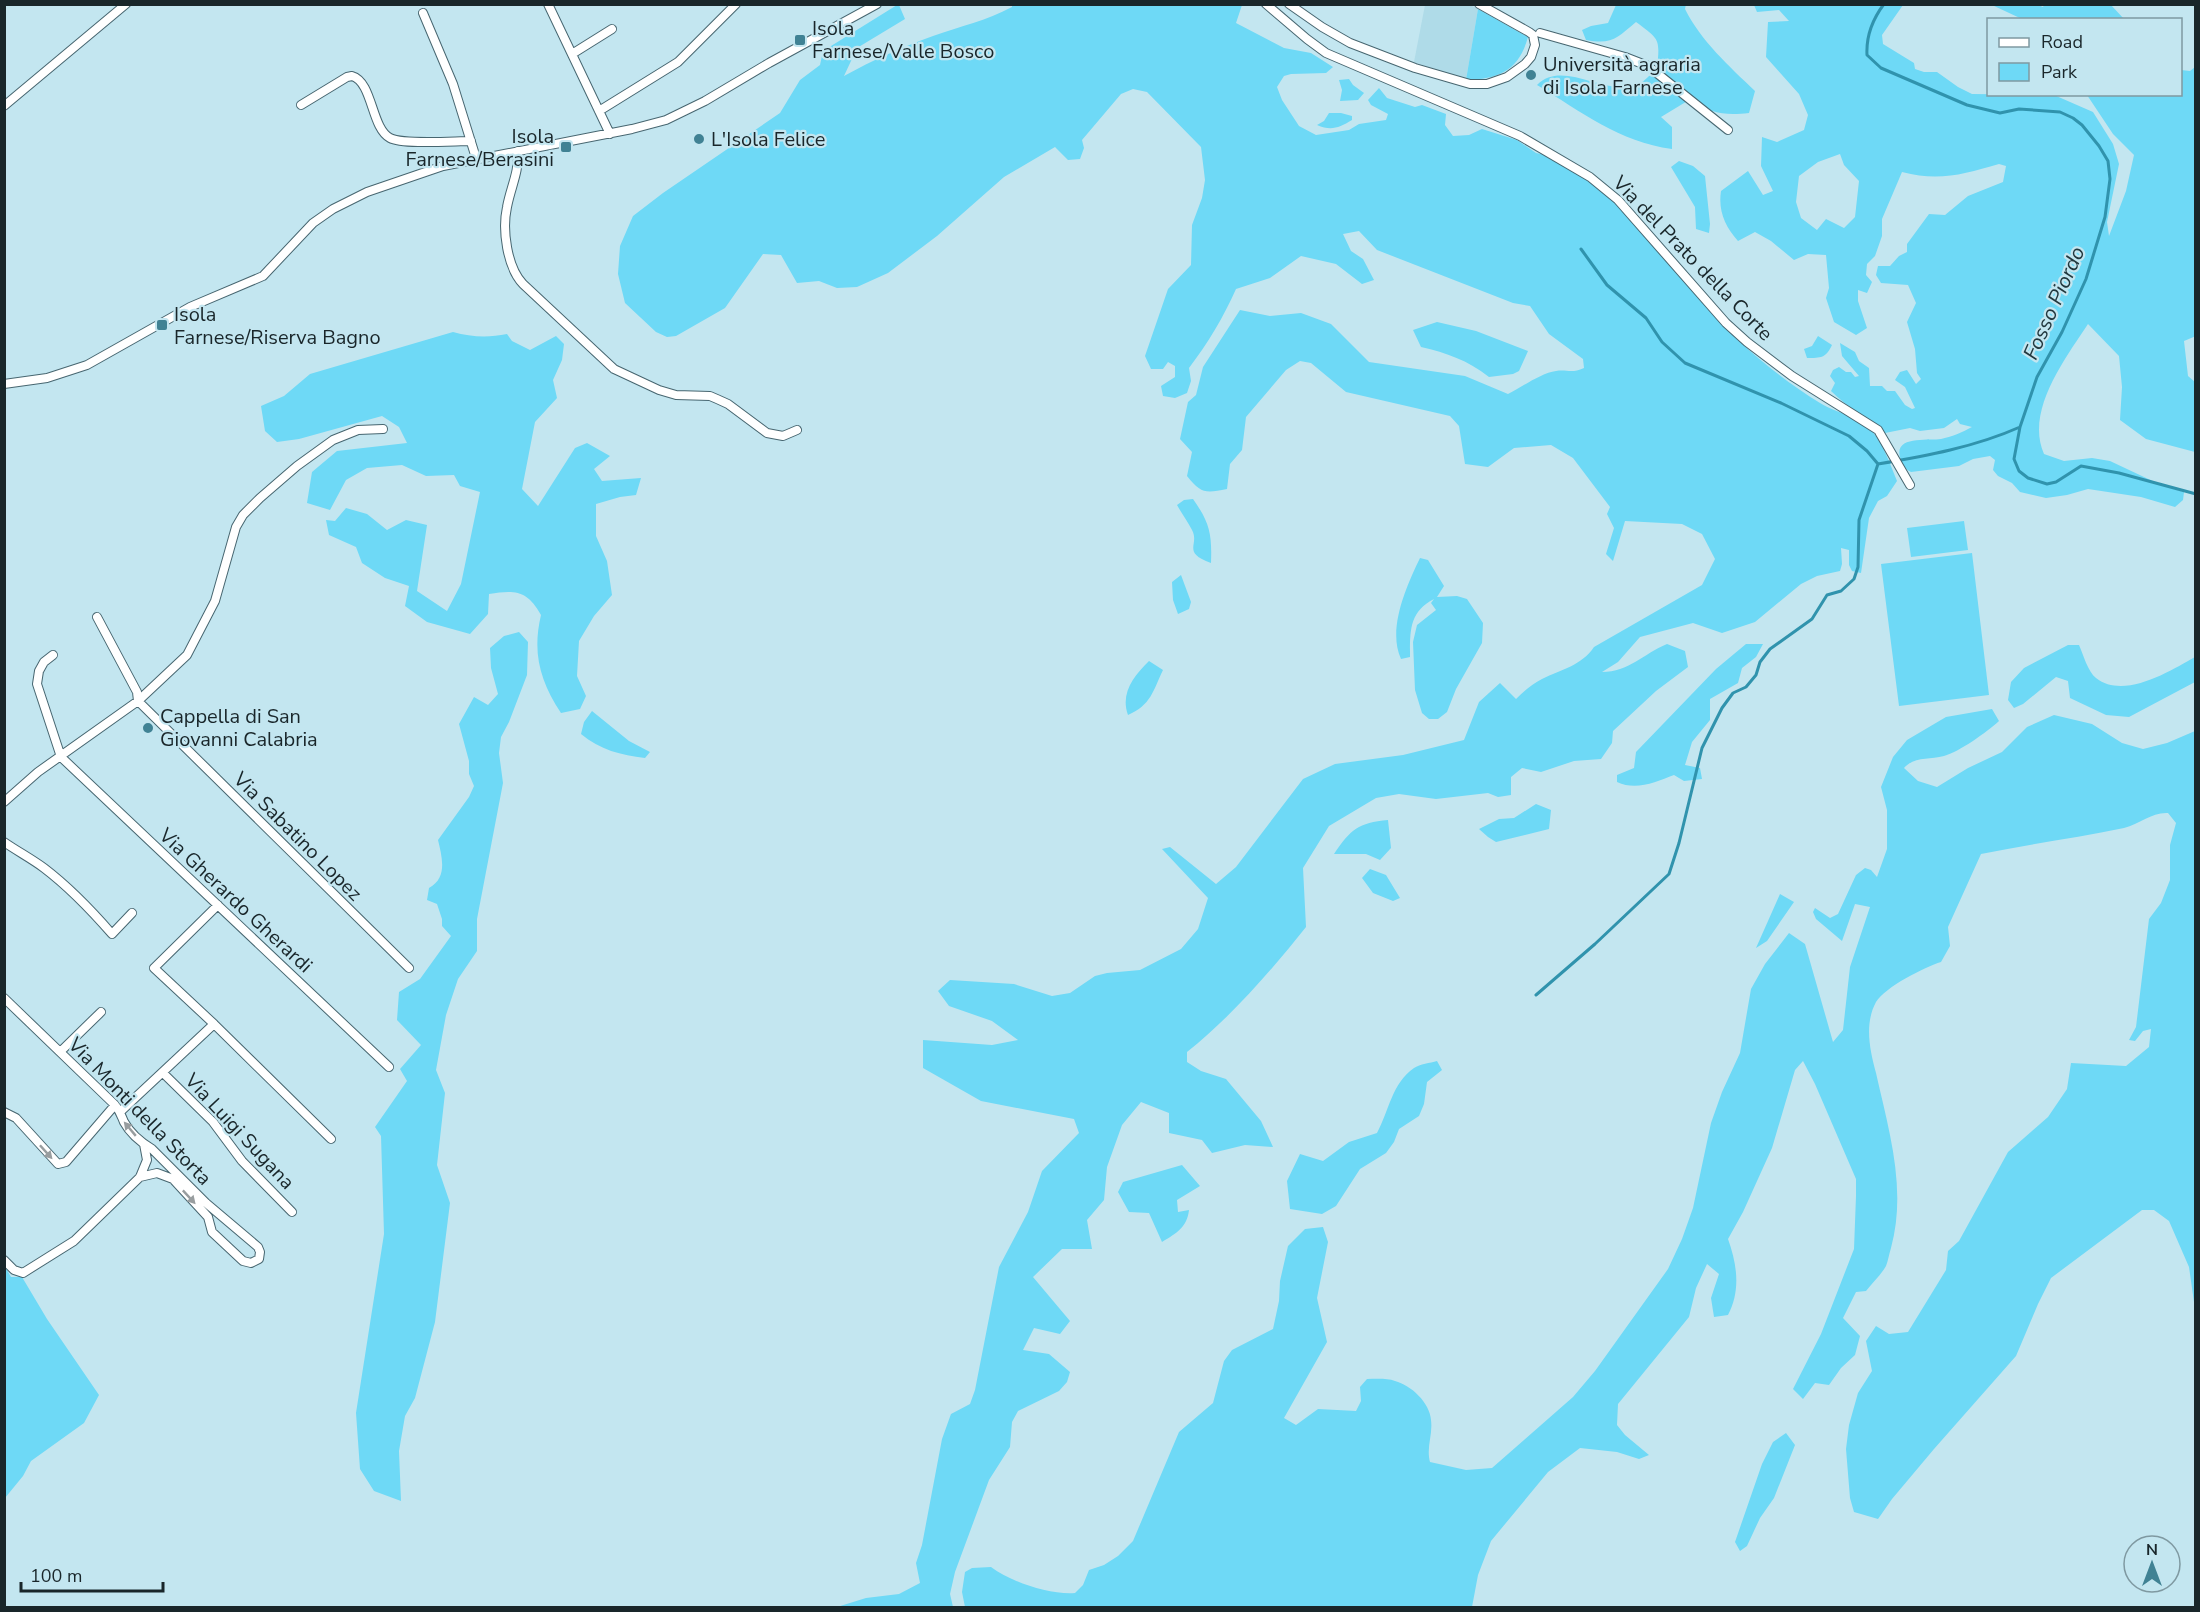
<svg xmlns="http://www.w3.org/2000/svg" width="2200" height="1612" font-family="'Nunito Sans',sans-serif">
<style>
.built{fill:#afdbe8}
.green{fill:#6ed9f6;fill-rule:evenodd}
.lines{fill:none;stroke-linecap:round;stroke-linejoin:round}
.stream{stroke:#3093ad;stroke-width:3}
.street-casing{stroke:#476670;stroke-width:10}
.street{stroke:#fff;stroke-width:8}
.oneway{fill:#989d9f}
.poi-dot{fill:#408294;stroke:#c3e6f0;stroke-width:2}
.labels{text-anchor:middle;stroke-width:4.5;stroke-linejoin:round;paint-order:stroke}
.poi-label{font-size:20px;fill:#19262a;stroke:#c3e6f0;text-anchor:start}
.street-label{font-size:20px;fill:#19262a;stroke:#c3e6f0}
.water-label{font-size:21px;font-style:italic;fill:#22383e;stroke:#c3e6f0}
</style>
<rect width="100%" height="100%" fill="#c3e6f0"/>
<!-- built -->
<path class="built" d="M1425,5H1470L1478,9L1466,80L1414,62Z"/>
<!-- green -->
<path class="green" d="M1686,4L1685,9C1701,41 1729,66 1755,91L1749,113C1724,116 1711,113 1689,100L1661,117L1672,127V149C1619,142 1582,112 1537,85C1564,58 1607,99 1639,84C1645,81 1651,73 1657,69C1660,38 1660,40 1636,22C1617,38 1612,45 1586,40L1582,30L1591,26L1608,23L1616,5Z
M897,5H899L905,19L857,48L844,76C873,60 902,47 933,36C961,26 986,21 1012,7V5H1242L1236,23L1284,48L1311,53L1333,67L1326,73L1291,74L1284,76L1277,87L1282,100L1299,126L1316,135L1349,130L1359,124L1386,120L1388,114L1371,105L1368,100L1379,88L1387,98L1415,107L1422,105L1446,114L1445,125L1453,136L1469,135L1482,129L1517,140L1536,153L1550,156L1571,167L1608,195L1739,341C1764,364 1791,385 1820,403C1836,413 1859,416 1872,431C1884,445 1890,464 1897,481L1887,496L1878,501L1869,518L1861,573L1852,571L1849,565V550L1841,548L1842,564L1840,571L1817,576L1801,584L1755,622L1722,633L1693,623L1640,637L1618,662L1602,672C1629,672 1643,654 1667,644L1685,651L1688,667L1656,691L1613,731L1612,743L1601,759L1574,761L1541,772L1522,768L1511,777V795L1498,797L1488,793L1436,799L1399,794L1376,798L1329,826L1303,868L1306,927C1270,972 1232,1016 1187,1052V1062L1201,1071L1226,1079L1261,1121L1273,1147L1245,1145L1212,1153L1202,1140L1169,1133V1113L1141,1102L1122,1125L1107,1167L1104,1200L1087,1220L1092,1249H1062L1033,1277L1070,1321L1060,1334L1034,1328L1023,1350L1049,1354L1070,1372L1067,1382L1059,1391L1018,1411L1012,1422L1010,1447L989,1480L955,1572L950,1594L953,1607H837L866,1598L899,1594L920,1583L916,1563L922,1545L942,1439L951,1414L970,1404L975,1390L999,1267L1028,1212L1042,1171L1079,1133L1074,1119L981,1101L923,1068V1040L992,1045L1018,1040L992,1021L949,1006L938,991L950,980L1014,984L1052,996L1070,993L1095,976L1107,973L1140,970L1181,949L1198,929L1208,898L1162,849L1170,847L1216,884L1236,867L1303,779L1335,764L1403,755L1464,740L1479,702L1500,683L1516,699C1524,691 1532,684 1542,679C1562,669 1581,666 1594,647L1702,585L1715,559L1702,534L1682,524L1625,521L1613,561L1606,554L1614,528L1607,514L1610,507L1573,458L1551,445L1514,448L1488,467L1465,464L1459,426L1450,416L1346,392L1311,363L1300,361L1286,370L1246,417L1242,450L1230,464L1227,489C1206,493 1201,494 1187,476L1192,452L1180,439L1188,402L1196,395L1203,367L1240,310L1270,316L1301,313L1331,324L1369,362L1465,376L1508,394C1522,387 1541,373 1556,371C1567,369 1571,374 1584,368L1583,359L1549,334L1530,306L1513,303L1377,250L1359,231L1343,234L1351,251L1363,259L1374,280L1362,284L1336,264L1301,256L1270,278L1236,289C1223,318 1208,343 1189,368L1191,381L1187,393L1175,398L1163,396L1161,386L1175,377V366L1168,362L1163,369H1151L1145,356L1168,289L1191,265L1192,225L1202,198L1205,180L1201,147L1147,92L1133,89L1121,94L1082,140L1084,148L1080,159L1068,160L1055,147L1004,177L937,236L888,273L857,287L837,288L819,281L797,283L781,255L763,254L725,308L676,336L667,337L656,332L625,303L618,274L620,246L633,216L663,193L780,113L800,80L820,65L823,51Z
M1754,5H1903L1882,35L1883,44L1914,63L1915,69L1924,72H1937L1958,87L1972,94L2054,95L2093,112L2113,144L2119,164L2107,222L2109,236L2126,191L2134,155L2113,134L2087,95L2180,94L2181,70L2190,71L2195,67L2196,336L2184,341L2188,376L2195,382V452L2146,439L2120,420L2122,387L2119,356L2088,324C2065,359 2025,411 2044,454L2064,461L2092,458L2110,461L2161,485L2184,492L2183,500L2175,507L2141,497L2088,489L2067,495L2046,498L2020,492L2012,483L1998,476L1993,470L1995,460L1990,456L1973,459L1959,466L1911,472C1905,469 1901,464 1900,457C1894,435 1930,441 1941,439C1951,437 1963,432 1972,427L1960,424L1957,419L1944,428L1920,431L1910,428L1885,433C1867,418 1847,407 1831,391L1835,383L1830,376L1833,370L1839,367L1846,372H1851L1855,377L1859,376L1842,356L1840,343L1855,352L1859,361L1869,368L1870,386H1882L1887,391H1895L1905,405L1912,409L1915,408L1905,387L1895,380L1900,372L1907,370L1916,384L1921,379L1917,373L1915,349L1907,322L1916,303L1908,285L1881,283L1876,275L1878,266H1890L1899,256L1907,252V244L1929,214L1945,215L1968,196L2003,182L2006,166L1999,164C1964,174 1939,182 1902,172L1882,219V236L1875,256L1867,264L1866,275L1872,282L1867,293L1858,290V301L1867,328L1856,335L1834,322L1826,298L1829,288L1826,255L1808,254L1794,260L1771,241L1755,232L1738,241C1725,226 1718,211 1721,191L1748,171L1763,195L1773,191L1761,166L1762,137L1777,142L1804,130L1808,115L1799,94L1766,57L1768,22L1789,21L1779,10L1757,12ZM1840,154L1844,165L1859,181L1855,217L1844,228L1826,219L1817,230L1801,218L1796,202L1799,176L1818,162Z
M2044,5H2111L2124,19H2022L1992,5H2038L2043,7Z
M1478,9L1528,37C1519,70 1500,79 1466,80Z
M1349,79L1353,85L1364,93L1358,100L1340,101L1342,90L1339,80Z
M1329,113H1341L1352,116V120C1339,128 1331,131 1317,125L1324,121Z
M1679,161L1693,166L1705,176L1710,224L1709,233L1696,229L1695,207L1671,167Z
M1437,322L1476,331L1528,351L1519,371L1513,374L1489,377C1467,360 1447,353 1421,347L1413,330Z
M453,332C471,337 488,338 507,334L512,341L530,350L556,336L564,344L562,360L553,380L557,398L535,422L522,489L538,506L575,448L587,443L610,456L594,469L602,481L641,478L636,495L620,497L596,504V536L607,561L612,595L594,616L579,641L577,676L586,696L580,709L561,713C540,681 532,653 541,615C527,590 515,590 489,594L488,614L470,634L427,622L405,606L409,586L385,578L362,563L356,547L329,535L326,520L335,521L346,508L367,514L387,530L406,520L427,525L417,591L447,611L461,584L480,492L460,486L454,475L426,476L402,465L367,468L346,480L330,510L307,503L312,472L337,451L407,443L399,427L382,416L299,439L277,442L265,431L261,406L284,396L310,374Z
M1818,336L1832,345C1826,358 1821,358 1807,358L1804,349L1812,346Z
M1193,499C1210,523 1212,534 1211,563C1181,552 1200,545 1192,530C1188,522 1182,514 1177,505L1184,500Z
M1964,521L1968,550L1911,557L1907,528Z
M1972,553L1989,695L1899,706L1881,564Z
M1420,558L1428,560L1444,586L1437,597L1457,596L1467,599L1483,623L1482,643L1456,689L1447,712L1438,719H1429L1422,713L1415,690L1413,642L1417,625L1436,610L1431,603L1434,599C1409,612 1410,631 1410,657L1401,659C1387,629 1407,585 1420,558Z
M1181,575L1191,602L1189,609L1178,614L1173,600L1172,582Z
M519,632L528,642L527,675L509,722L501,737L499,753L503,783L477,919V951L458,979L446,1015L436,1070L445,1093L437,1165L450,1203L435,1322L415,1398L405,1416L399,1451L401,1501L374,1491L360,1469L356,1413L384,1234L381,1136L375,1127L407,1081L400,1069L421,1045L397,1020L399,992L420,979L451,936L442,926V919L437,904L427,900L429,888C448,878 442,857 438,840L469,797L474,786L469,774V761L459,724L474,697L488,705L498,694L491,668L490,648L504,636Z
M1746,644H1763L1756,657L1742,668L1738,683L1710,699V720L1692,742L1685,765L1700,768L1702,779L1684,781L1674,775C1656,782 1636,791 1617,782V775L1634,768L1636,752L1716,669Z
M2068,645H2079C2083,654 2088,672 2096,678C2124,700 2170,671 2195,657V682L2129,717L2106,715L2070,698L2068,681L2056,677L2023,704L2014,708L2008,700L2011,682L2024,668Z
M1149,661L1163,670C1153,691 1151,705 1128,715C1120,693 1134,676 1149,661Z
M1992,709L1999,721C1987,732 1959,752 1944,756C1929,760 1915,756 1904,768L1918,781L1937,787L1968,768L2002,752L2027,727L2054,715L2092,724L2122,743L2143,749L2167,743L2195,731V1309L2189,1267L2169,1221L2154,1210H2142L2051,1278L2038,1304L2016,1356L1934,1449L1892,1499L1878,1519L1854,1512L1850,1498L1846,1449L1849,1425L1858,1393L1872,1371L1866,1341L1876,1326L1889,1334L1908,1332L1946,1270L1948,1251L1959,1241L2008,1152L2048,1117L2067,1089L2071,1063L2126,1066L2149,1047L2151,1029L2143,1031L2135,1041L2129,1040L2136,1027L2149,919L2161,903L2170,880V845L2176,823L2168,813C2152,812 2140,824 2124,828C2077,838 2029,844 1981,854L1948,927L1950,946L1941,962C1925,967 1885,987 1876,1002C1864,1024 1870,1051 1876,1073C1889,1131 1907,1189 1891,1248C1889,1254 1888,1261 1886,1266C1881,1275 1872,1283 1866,1291L1856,1292L1843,1318L1860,1336L1855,1355L1841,1368L1829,1385L1815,1383L1803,1399L1793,1389L1821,1334L1854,1249L1856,1196V1179L1815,1084L1803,1061L1795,1070L1772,1148L1743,1212L1728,1239C1737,1264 1741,1290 1728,1315L1714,1317L1711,1298L1719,1274L1707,1264L1696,1288L1689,1317L1618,1404L1617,1425L1625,1435L1649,1455L1639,1459L1617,1452L1580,1448L1548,1472L1491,1541L1478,1575L1472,1607H965L962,1592L965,1572L972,1568L991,1567C1011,1582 1050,1595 1075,1593L1083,1585L1089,1570L1104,1565L1118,1556L1133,1541L1179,1432L1213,1403L1224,1361L1232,1350L1273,1329L1279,1301L1280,1281L1288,1246L1305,1229L1323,1227L1328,1242L1317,1298L1327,1342L1284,1418L1296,1425L1318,1409L1356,1411L1361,1401L1360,1387L1367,1379C1376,1379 1387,1378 1395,1381C1411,1385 1430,1403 1431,1420C1433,1435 1426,1447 1430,1462L1466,1470L1492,1468L1573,1397L1595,1371L1668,1269L1682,1239L1693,1208L1711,1123L1722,1092L1740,1053L1751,989L1765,964L1789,933L1805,944L1833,1042L1843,1030L1850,967L1870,907L1855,904L1842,941L1816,919L1813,912L1815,908L1830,918L1838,914L1856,875L1865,868L1871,870L1877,877L1887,849V810L1881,787L1893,757L1907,740L1946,717Z
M592,711L629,741L650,752L645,758C621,755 600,750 581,734L584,722Z
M1536,804L1551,810L1549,829L1496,842L1488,837L1479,829L1499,819L1514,818Z
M1388,820L1391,848L1380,860L1366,854H1334C1351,829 1358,823 1388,820Z
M1370,869L1386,875L1400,898L1393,901L1373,893L1362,878Z
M1780,894L1794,902L1767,941L1756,948Z
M1437,1061L1442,1070L1427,1082L1424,1104L1419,1116L1399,1129L1394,1142L1386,1153L1360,1169L1336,1206L1322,1214L1290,1209L1287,1181L1300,1154L1323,1161L1349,1142L1377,1133C1389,1111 1392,1083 1414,1068C1420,1064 1430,1063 1437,1061Z
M1182,1165L1200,1186L1177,1200L1178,1212L1189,1210C1187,1227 1177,1233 1162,1242L1149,1213L1129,1212L1118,1192L1123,1182Z
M4,1265L11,1277H22L47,1319L99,1395L84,1423L31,1461L23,1476L5,1498Z
M1786,1433L1795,1445L1774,1498L1760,1518L1747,1546L1740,1551L1735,1542L1762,1464L1773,1442Z"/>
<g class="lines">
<!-- stream -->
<path class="stream" d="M1884,4C1872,20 1866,36 1867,55L1881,68L1967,105L2000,113L2019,109L2060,112L2073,118L2082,125L2099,146L2108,161L2110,179L2105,217L2086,279L2062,332L2037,377L2020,427L2014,459L2019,471L2028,478L2047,484L2056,482L2081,466L2119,473L2196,494
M1581,249L1607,285L1646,318L1662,342L1685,363L1781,403L1849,436L1867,451L1878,464C1926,456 1975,447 2020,427
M1536,995L1595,944L1669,874L1679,843L1702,748L1722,708L1733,693L1746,687L1756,675L1760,662L1770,649L1812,619L1827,595L1841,591L1854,579L1858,567L1859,520L1878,464"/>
<defs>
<path id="street" d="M548,4L610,134
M1266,4L1307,39L1326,53L1520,136L1590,177L1618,200L1726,323L1747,342L1792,376L1878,430L1910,485
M1289,4L1322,27L1350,43L1415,68L1470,84H1487L1507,77L1525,64L1531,57L1535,45L1533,35L1529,32L1479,4
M423,13L453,84L476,158
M1540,33L1625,57L1648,66L1728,130
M572,54L612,29
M301,105L347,77L352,76C373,82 371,128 390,138C403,145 454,141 471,141
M4,106L126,4
M599,111L678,62L736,4
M518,151C519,173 511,186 507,207C502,230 507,267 523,284L614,369L659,390L676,395L710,396L717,399L728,404L767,433L783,436L797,430
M4,384L47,378L87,365L190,307L263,276L313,223L333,209L367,192L443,166L632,129L666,120L705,101L769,63L877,4
M97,617L137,692L138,701L409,968
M53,655L44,662L39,671L37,684L61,757L389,1067
M4,802L38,772L138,701L187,655L215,601L236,527L243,515L260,498L297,466L333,440L358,430L383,429
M4,842C17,851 32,859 44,868C69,887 92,911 112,934L132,913
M4,998L115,1105C120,1111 121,1115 124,1122C130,1133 142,1143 152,1149L206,1203L258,1247L260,1252L259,1259L251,1263L243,1261L212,1232L208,1217L173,1179L157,1173L140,1177
M214,1024L331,1139
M60,1052L101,1012
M163,1073L213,1122L242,1161L292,1212
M121,1111L214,1024L154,968L218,905
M4,1112L16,1118L58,1164L66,1162L115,1105
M4,1260L14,1270L23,1273L74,1241L140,1177L147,1160L144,1144"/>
</defs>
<!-- street casing -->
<use href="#street" class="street-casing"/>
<!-- street -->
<use href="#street" class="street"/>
</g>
<!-- one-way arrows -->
<defs><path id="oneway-solid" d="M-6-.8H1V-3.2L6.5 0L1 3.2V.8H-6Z" transform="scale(1.5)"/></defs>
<g class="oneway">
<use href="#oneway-solid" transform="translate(130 1129) rotate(-130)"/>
<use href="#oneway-solid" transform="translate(46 1152) rotate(48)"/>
<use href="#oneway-solid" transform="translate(189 1197) rotate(47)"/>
</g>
<!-- markers -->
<g class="poi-dot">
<rect x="794" y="34" width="12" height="12" rx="3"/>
<circle cx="1531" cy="75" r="6"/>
<circle cx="699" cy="139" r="6"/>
<rect x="560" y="141" width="12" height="12" rx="3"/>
<rect x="156" y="319" width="12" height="12" rx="3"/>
<circle cx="148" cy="728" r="6"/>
</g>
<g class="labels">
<!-- poi labels -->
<g class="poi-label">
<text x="812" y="35">Isola<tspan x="812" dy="23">Farnese/Valle Bosco</tspan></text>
<text x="1543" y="71">Università agraria<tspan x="1543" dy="23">di Isola Farnese</tspan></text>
<text x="554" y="143" text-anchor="end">Isola<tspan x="554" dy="23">Farnese/Berasini</tspan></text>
<text x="711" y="146">L'Isola Felice</text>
<text x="174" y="321">Isola<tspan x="174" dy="23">Farnese/Riserva Bagno</tspan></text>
<text x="160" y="723">Cappella di San<tspan x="160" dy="23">Giovanni Calabria</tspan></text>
</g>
<!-- street labels -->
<g class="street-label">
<text transform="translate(1693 258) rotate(46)" y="7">Via del Prato della Corte</text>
<text transform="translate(298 836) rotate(45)" y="7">Via Sabatino Lopez</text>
<text transform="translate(236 900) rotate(43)" y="7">Via Gherardo Gherardi</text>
<text transform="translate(140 1111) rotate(46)" y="7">Via Monti della Storta</text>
<text transform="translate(240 1131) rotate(47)" y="7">Via Luigi Sugana</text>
</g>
<!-- water labels -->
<g class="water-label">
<text transform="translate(2054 303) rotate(-66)" y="7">Fosso Piordo</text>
</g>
</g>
<!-- border -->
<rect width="2200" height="1612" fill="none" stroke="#19262a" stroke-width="12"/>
<!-- legend -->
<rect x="1987" y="18" width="195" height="78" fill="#c3e6f0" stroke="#7f99a1" stroke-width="1.5"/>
<rect x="1999" y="38" width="30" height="9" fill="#ffffff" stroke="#7f99a1" stroke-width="1.5"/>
<text x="2041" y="48" font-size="18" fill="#19262a">Road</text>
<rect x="1999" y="63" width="30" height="18" fill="#6ed9f6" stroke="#7f99a1" stroke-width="1.5"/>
<text x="2041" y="78" font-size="18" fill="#19262a">Park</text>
<!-- north arrow -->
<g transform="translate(2152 1564)"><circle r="28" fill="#c3e6f0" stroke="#7f99a1" stroke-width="1.5"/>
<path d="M0-4.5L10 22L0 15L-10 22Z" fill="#408294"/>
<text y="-9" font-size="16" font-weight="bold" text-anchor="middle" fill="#19262a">N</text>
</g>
<!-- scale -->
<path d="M21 1582v9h142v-9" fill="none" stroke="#19262a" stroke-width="3"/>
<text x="30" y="1582" font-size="18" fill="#19262a" stroke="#c3e6f0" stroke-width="4.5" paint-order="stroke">100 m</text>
</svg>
